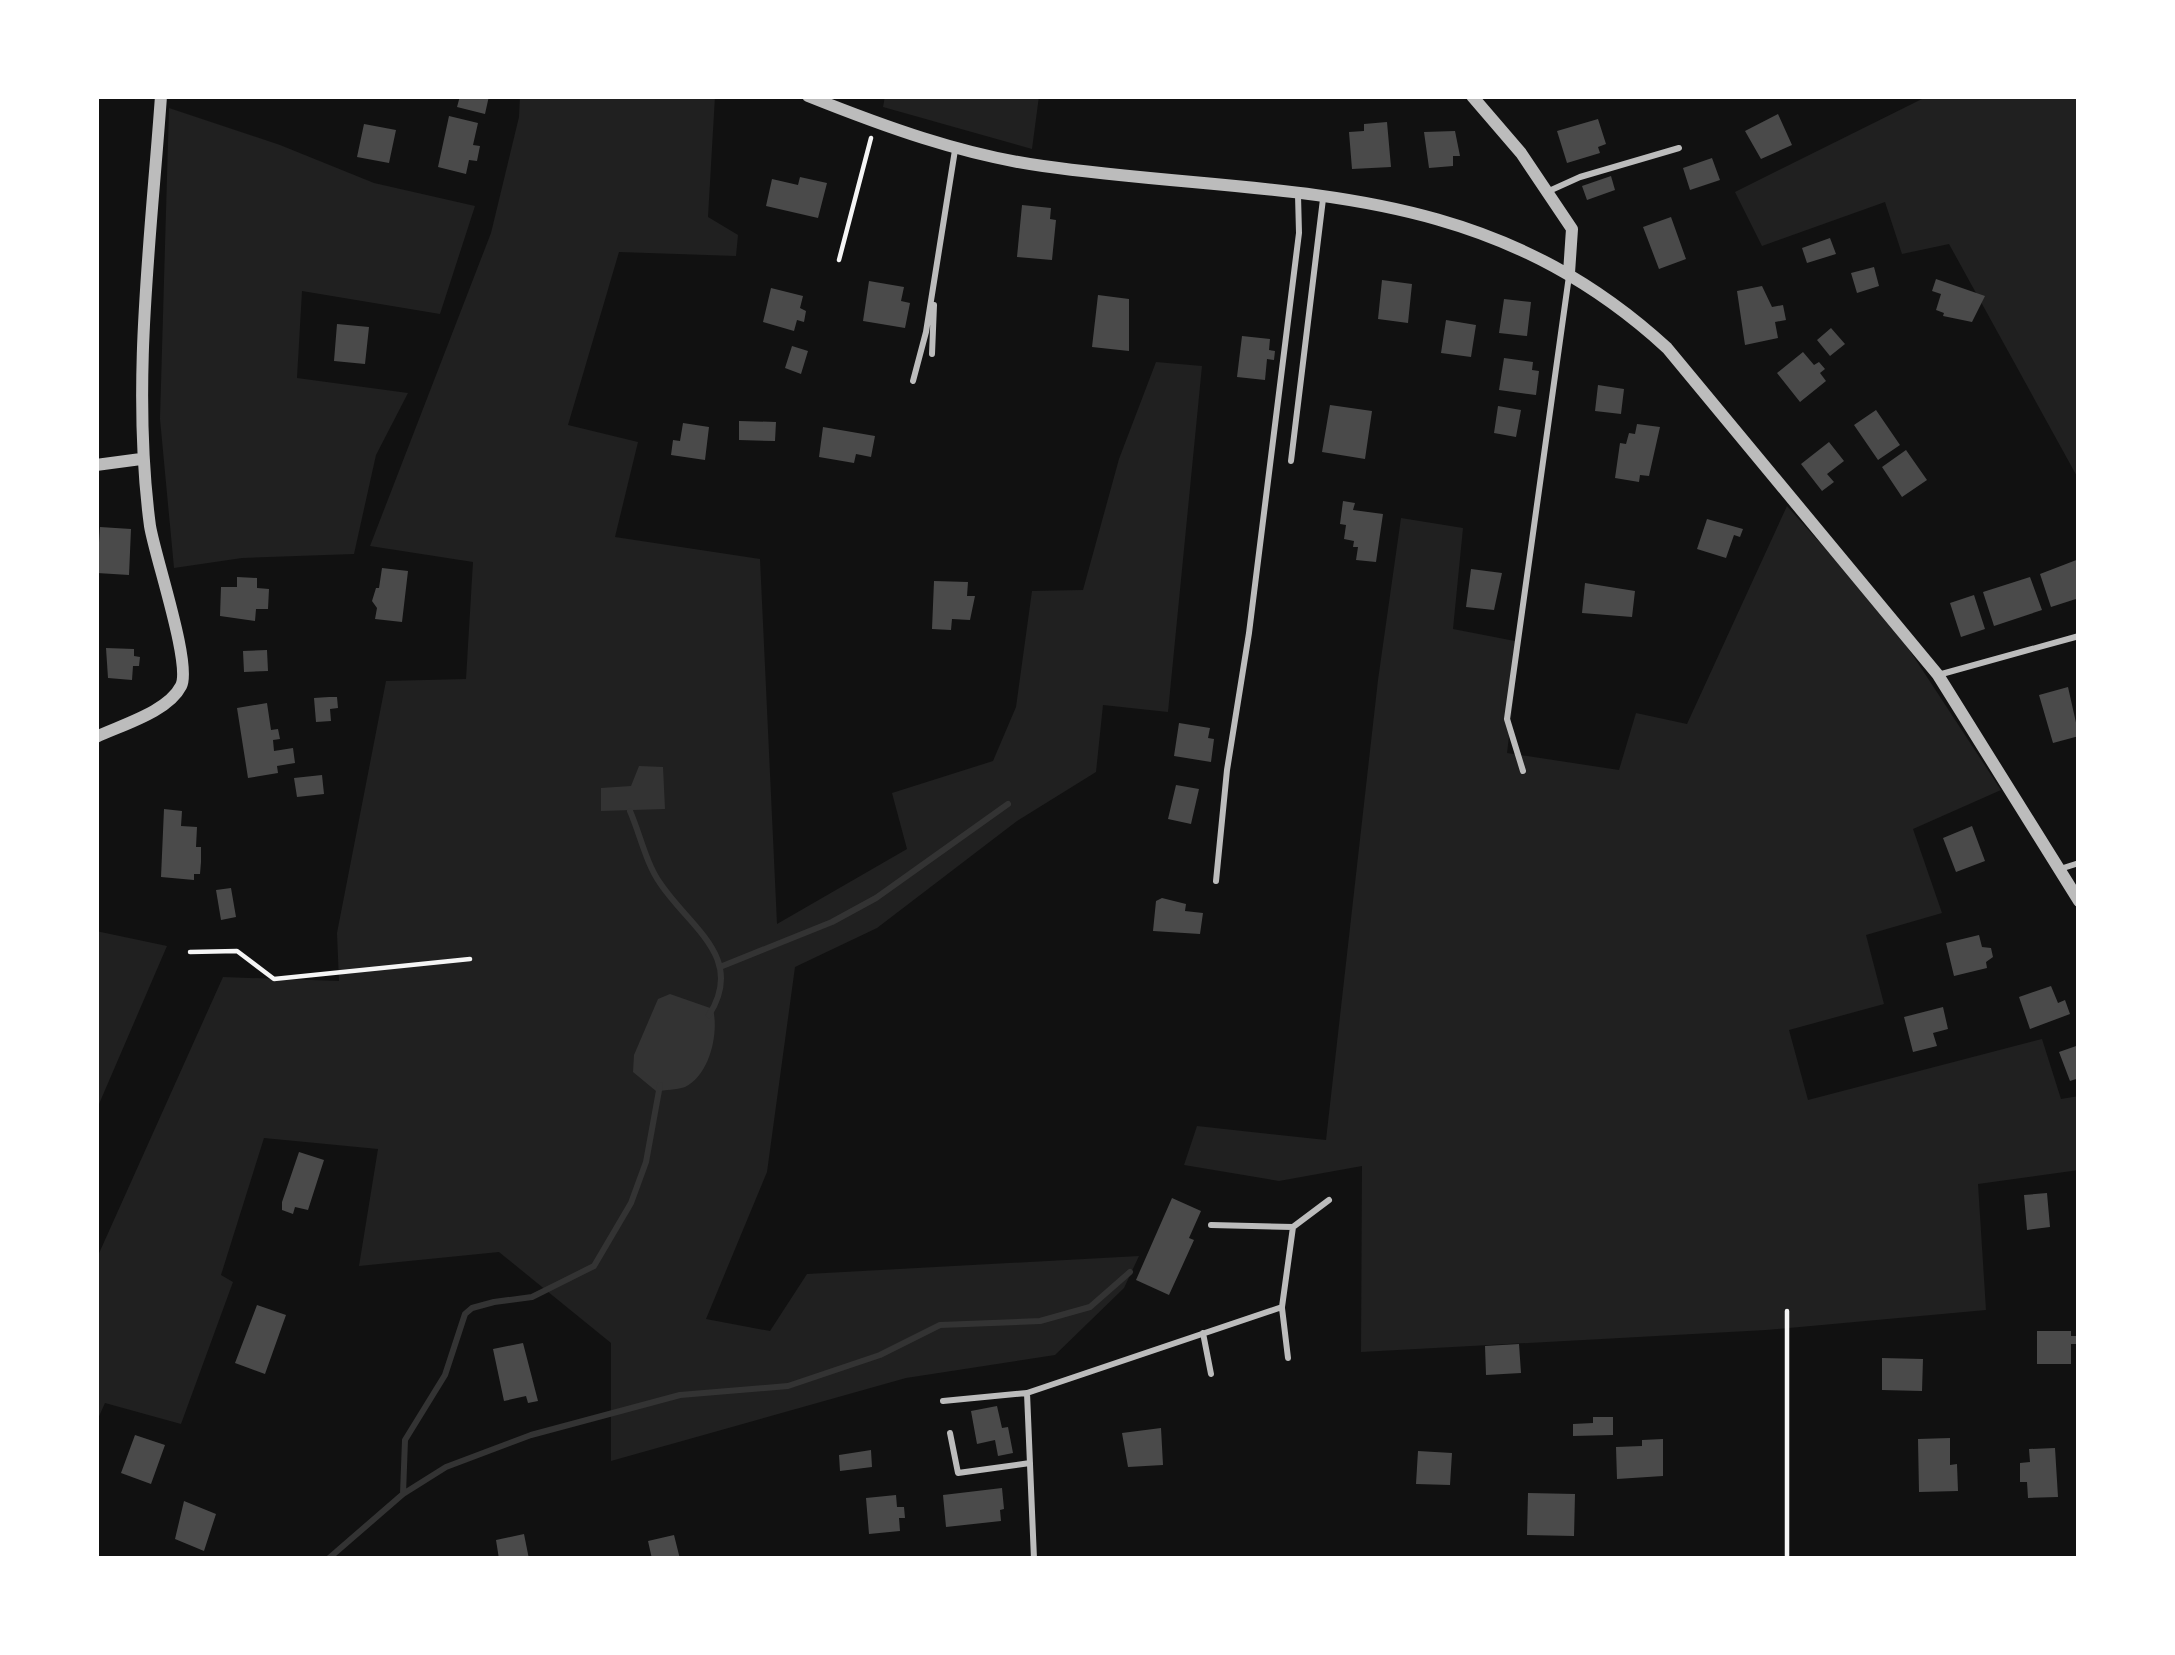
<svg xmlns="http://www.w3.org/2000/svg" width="2175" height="1655" font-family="'Crimson Pro',serif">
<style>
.green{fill:#202020}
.water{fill:#333}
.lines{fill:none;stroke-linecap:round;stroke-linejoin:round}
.stream{stroke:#333;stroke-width:6}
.building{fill:#4a4a4a}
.path{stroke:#f5f5f5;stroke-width:4.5}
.service{stroke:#bcbcbc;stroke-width:6}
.minor{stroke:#bcbcbc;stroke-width:12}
</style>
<rect width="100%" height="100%" fill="#111"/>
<!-- green -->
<path class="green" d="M520,96H715L708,217L738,235L736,256L619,252L568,425L638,442L615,537L760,559L777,924L907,849L892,793L993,761L1016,707L1032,591L1083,590L1119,459L1156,362L1202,366L1168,712L1103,705L1096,772L1017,821L877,928L795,967L767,1172L706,1319L770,1331L807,1274L1139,1256L1124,1288L1055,1355L906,1378L611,1461V1343L499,1252L359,1266L378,1149L264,1138L221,1275L233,1282L181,1424L105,1403L96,1423V1260L223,977L339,981L337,933L386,681L466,679L473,562L370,546L491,233L519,117Z
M885,96H1039L1032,149L883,107Z
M1928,96H2079V480L1949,244L1902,254L1885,202L1762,246L1735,192Z
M169,108L280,145L374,183L475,206L440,314L302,291L297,378L408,393L376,455L354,554L242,558L174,568L160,419Z
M1787,506L1891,622L2001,790L1913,829L1942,913L1866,935L1884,1004L1789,1030L1808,1100L2042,1039L2061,1099L2079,1096V1170L1978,1184L1986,1310L1766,1330L1361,1352L1362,1166L1279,1181L1184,1165L1197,1126L1326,1140L1378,680L1401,518L1463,528L1453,629L1520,642L1507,753L1619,770L1636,713L1687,724Z
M96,931L167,946L96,1111Z"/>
<!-- water -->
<path class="water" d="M639,766L663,767L665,809L601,811V788L631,786Z
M670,994L713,1009C719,1033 710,1075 685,1087C676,1090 666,1090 656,1091L633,1072L634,1055L658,999Z"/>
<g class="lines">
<!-- stream -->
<path class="stream" d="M630,811C640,834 646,863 660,883C689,927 746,957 709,1015
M720,967L832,922L876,898L1008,804
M403,1494L405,1440L445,1375L465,1314L472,1308L494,1302L532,1297L594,1266L631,1203L646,1162L660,1085
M328,1559L403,1494L446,1467L531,1435L680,1395L788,1386L880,1355L940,1325L1040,1321L1090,1307L1130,1272"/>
</g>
<!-- building -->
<path class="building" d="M460,96H489L485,114L457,107Z
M1778,114L1792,145L1761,159L1745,131Z
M449,116L478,123L473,145L480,146L477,161L469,160L466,174L438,167Z
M1598,119L1606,144L1598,147L1600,153L1567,163L1557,131Z
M1387,122L1391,167L1352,169L1349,132L1364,131V124Z
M364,124L396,130L389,163L357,157Z
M1455,131L1460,156H1453V166L1429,168L1424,132Z
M1712,158L1720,180L1690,190L1683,168Z
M1611,176L1615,190L1587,200L1582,186Z
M800,177L827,183L818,218L766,206L772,179L798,185Z
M1022,205L1051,208L1050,219L1056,220L1052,260L1017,257Z
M1671,217L1686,259L1659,269L1643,227Z
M1830,238L1836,254L1807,263L1802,248Z
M1874,267L1879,286L1857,293L1851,273Z
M1936,279L1985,296L1972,322L1943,316L1944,313L1936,310L1941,294L1932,291Z
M1382,280L1412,284L1408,323L1378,319Z
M869,281L904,287L901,301L910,303L905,328L863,321Z
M1762,286L1772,307L1783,305L1786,320L1775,322L1778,338L1745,345L1737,291Z
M771,288L803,296L800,308L806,311L804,322L797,320L794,331L763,322Z
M1098,295L1129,299V351L1092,347Z
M1504,299L1531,302L1527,336L1499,333Z
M1446,320L1476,325L1471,357L1441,353Z
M337,324L369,327L365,364L334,361Z
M1831,328L1845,344L1830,356L1817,340Z
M1242,336L1270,339L1269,350L1275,351L1274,360L1267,359L1265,380L1237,377Z
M792,346L808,351L801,374L785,368Z
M1803,352L1814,365L1819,362L1825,369L1820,373L1826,381L1800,402L1777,373Z
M1504,358L1533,362L1532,370L1539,371L1536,395L1499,390Z
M1598,385L1624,389L1621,414L1595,411Z
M1330,405L1372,411L1365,459L1322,452Z
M1498,406L1521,410L1516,437L1494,433Z
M1876,410L1900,445L1878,460L1854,425Z
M739,421L776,422L775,441L739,440Z
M683,423L709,427L705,460L671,455L673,440L680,441Z
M1637,424L1660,427L1649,476L1640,475L1639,482L1615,478L1620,443L1626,444L1629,433L1635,434Z
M823,427L875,436L871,457L856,454L854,463L819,457Z
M1829,442L1844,461L1827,474L1834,482L1822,491L1801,464Z
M1906,450L1927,480L1902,497L1882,467Z
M1343,501L1355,503L1353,510L1383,514L1376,562L1356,560L1358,547H1353L1354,541L1344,539L1346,525L1340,524Z
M1707,519L1743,529L1740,537L1734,535L1726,558L1697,549Z
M100,527L131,529L129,575L97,573Z
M2079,559V598L2051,607L2040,574Z
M382,568L408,571L402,622L375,619L377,608L372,601L376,588H379Z
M1471,569L1502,573L1494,610L1466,607Z
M237,577L257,578V588L269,589L268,609H256L255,621L220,616L221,587H237Z
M2030,577L2042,610L1994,626L1983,592Z
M934,581L968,582L967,596H975L970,620L952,619L951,630L932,629Z
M1585,583L1635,591L1632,617L1582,613Z
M1974,595L1985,629L1961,637L1950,603Z
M106,648L134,649V656L140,657L139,666H133L132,680L108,678Z
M267,650L268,671L244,672L243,651Z
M2068,687L2079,736L2053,743L2039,695Z
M329,697H337L338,708L330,709L331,721L316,722L314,698Z
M267,703L271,730L278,729L280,739L273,740L274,751L293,748L295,763L277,766L278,773L248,778L237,708Z
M1179,723L1210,728L1208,738L1214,739L1211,762L1174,756Z
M322,775L324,794L297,797L294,778Z
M1176,785L1199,789L1191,824L1168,819Z
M164,809L182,811L181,826L197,827L196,847H201V862L200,874H194V880L161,877Z
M1972,826L1985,861L1956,872L1943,838Z
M231,888L236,917L221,920L216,890Z
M1162,898L1186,904L1185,911L1203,913L1200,934L1153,931L1156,901Z
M1979,935L1982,947L1991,948L1993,957L1986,962L1987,968L1954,976L1946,943Z
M2051,986L2058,1003L2065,1000L2070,1014L2030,1029L2019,997Z
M1943,1007L1948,1029L1933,1033L1937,1046L1913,1052L1904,1017Z
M2079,1045V1078L2070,1081L2059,1052Z
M299,1152L324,1160L308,1210L295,1207L293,1214L282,1210V1202Z
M2047,1193L2050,1227L2027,1230L2024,1195Z
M1172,1198L1201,1211L1189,1238L1194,1240L1169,1295L1136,1280Z
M257,1305L286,1315L265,1374L235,1363Z
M2037,1331H2071V1336H2076V1344H2071V1364H2037Z
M523,1343L538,1401L528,1403L526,1396L504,1401L493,1349Z
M1519,1344L1521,1373L1486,1375L1485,1346Z
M1882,1358L1923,1359L1922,1391L1882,1390Z
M997,1406L1002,1428L1008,1427L1013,1453L998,1456L995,1440L977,1444L971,1411Z
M1593,1417H1613V1435L1573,1436V1424L1593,1423Z
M1161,1428L1163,1465L1128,1467L1122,1433Z
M135,1435L165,1445L151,1484L121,1473Z
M1950,1438V1465L1957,1464L1958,1491L1919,1492L1918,1439Z
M1663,1439V1476L1617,1479L1616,1447L1642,1446V1440Z
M2055,1448L2058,1497L2028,1498L2027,1482H2020V1463L2030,1462L2029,1449Z
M871,1450L872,1467L840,1471L839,1455Z
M1418,1451L1452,1453L1450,1485L1416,1484Z
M1002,1488L1004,1509L1000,1510L1001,1521L946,1527L943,1495Z
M1528,1493L1575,1494L1574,1536L1527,1535Z
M896,1495L897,1507H904L905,1518H899L900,1531L869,1534L866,1498Z
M184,1501L216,1514L204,1551L175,1539Z
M524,1534L529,1559H499L496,1540Z
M674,1535L680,1559H652L648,1541Z"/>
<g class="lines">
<!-- path -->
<path class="path" d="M839,260L871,138
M190,952L237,951L274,979L470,959
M1787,1559V1311"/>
<!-- service -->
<path class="service" d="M1549,191L1580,177L1679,148
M932,354L934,305
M913,381L926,332L955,150
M1291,461L1323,199
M1938,675L2079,636
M1523,771L1507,719L1569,276
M2060,869L2079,863
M1216,881L1227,770L1249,633L1299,233L1298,195
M1293,1227L1329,1200
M1282,1308L1288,1358
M1203,1333L1211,1374
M943,1401L1027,1393
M950,1433L958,1473L1030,1463
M1034,1559L1027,1393L1282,1307L1293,1227L1211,1225"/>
<!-- minor -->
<path class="minor" d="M808,96C883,126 962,155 1043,166C1279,199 1477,174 1667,348L1938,675L2079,901
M1472,96L1521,153L1572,229L1569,273
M96,465L141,459
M96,737C121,725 168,712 181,686C192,665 155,557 150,526C131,384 151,238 161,96"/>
</g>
<!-- border -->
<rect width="2175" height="1655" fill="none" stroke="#ffffff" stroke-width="198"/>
</svg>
